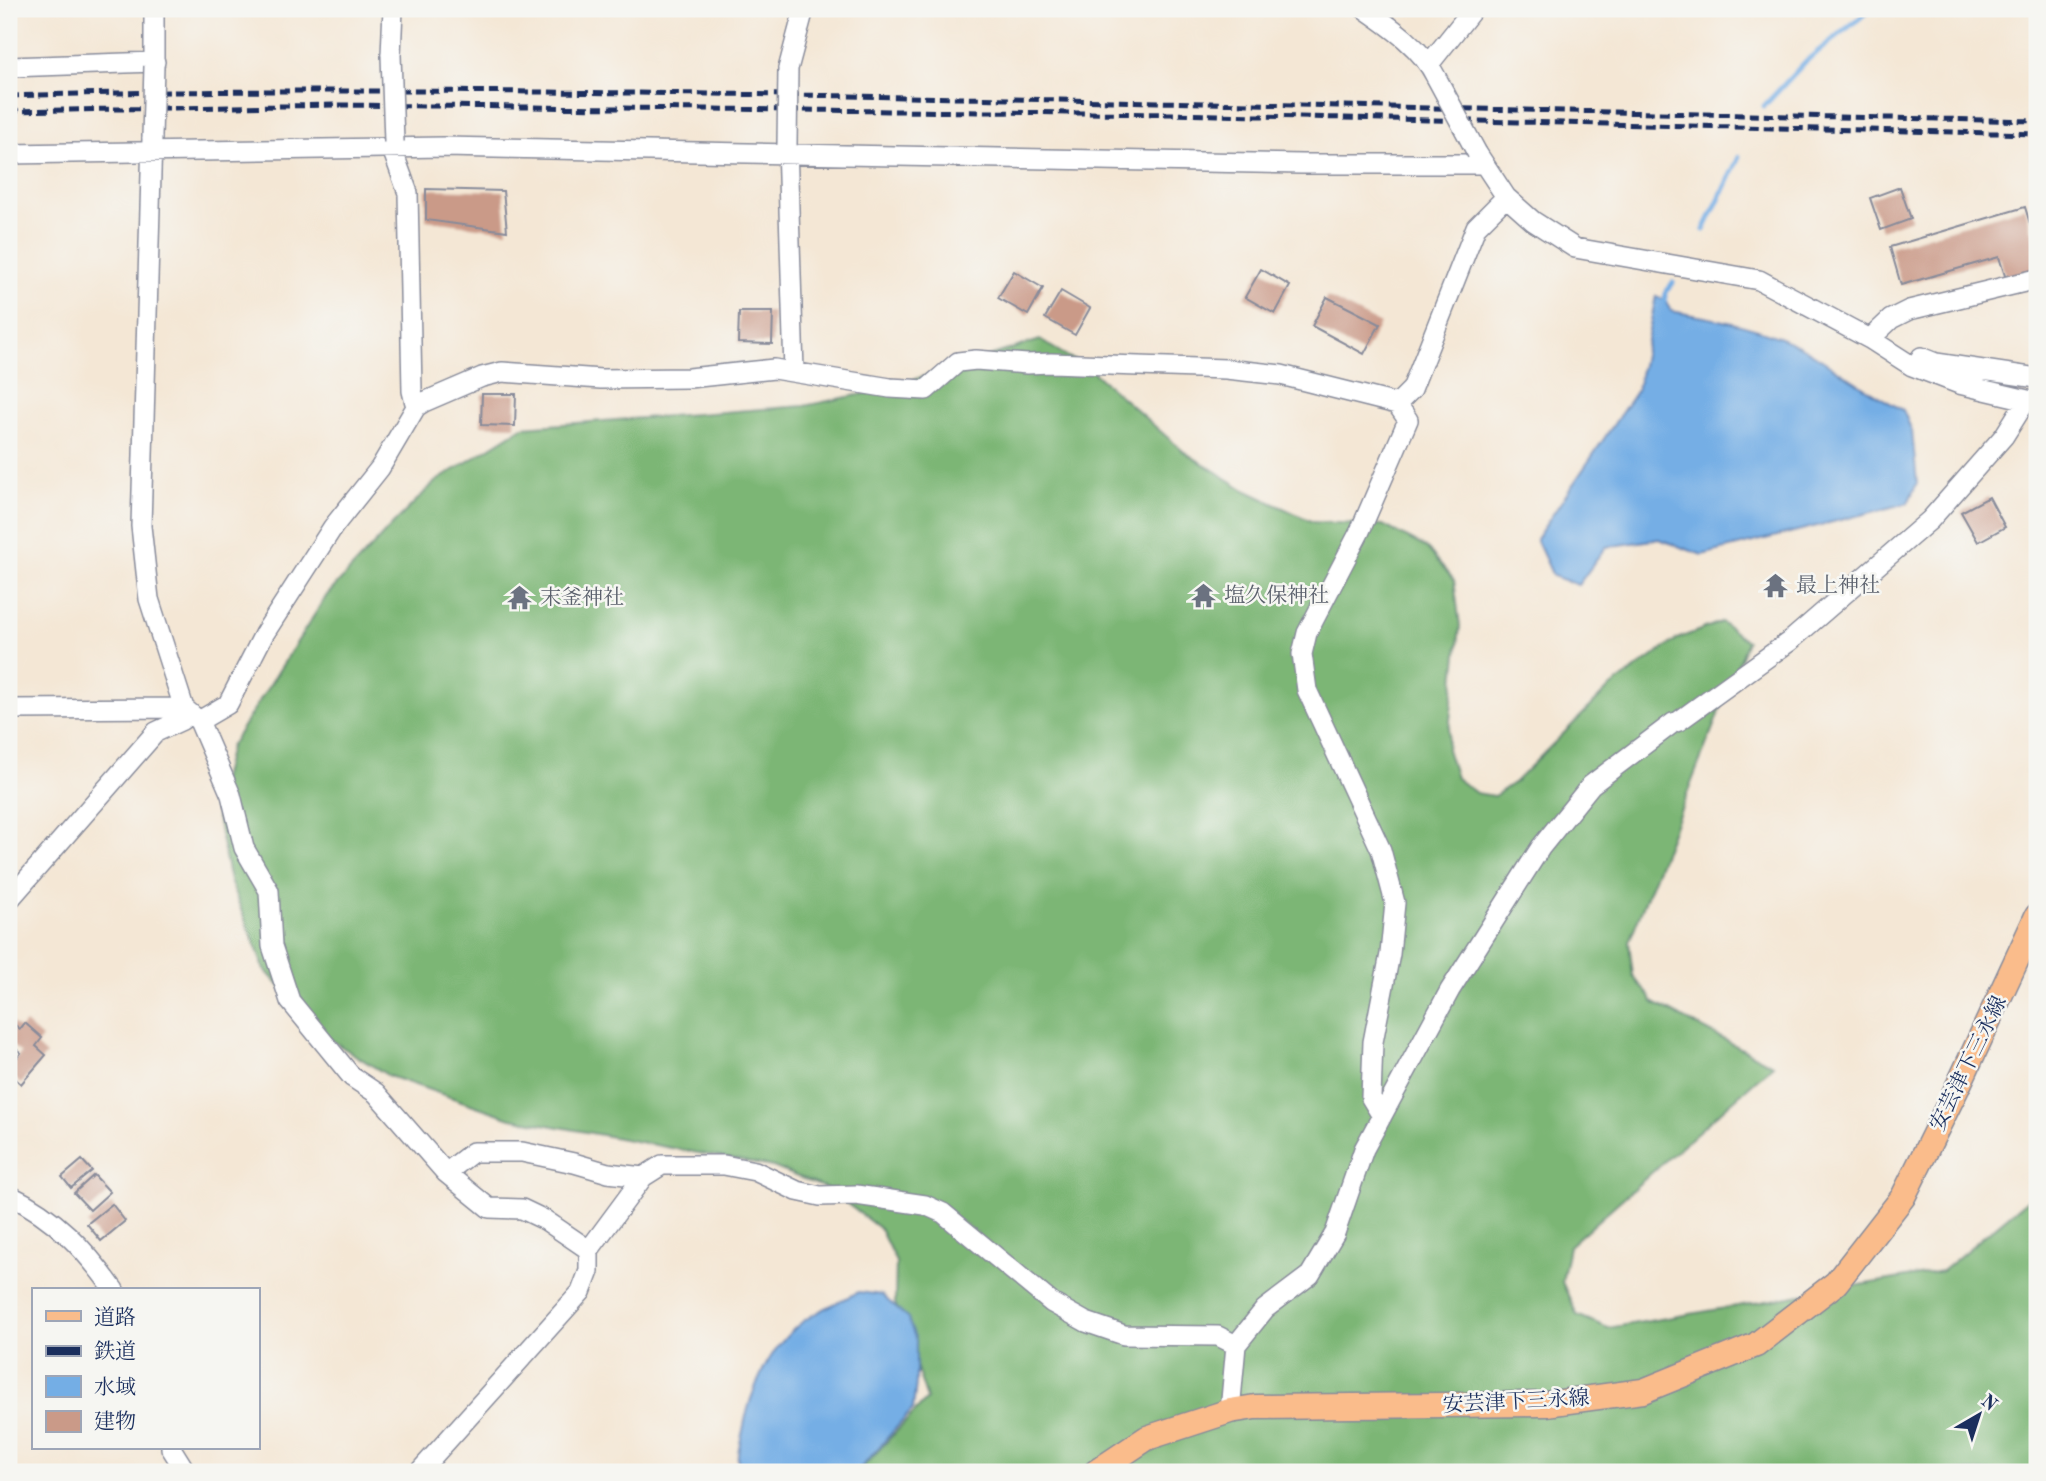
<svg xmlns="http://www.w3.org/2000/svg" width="2046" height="1481" font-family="'Old Standard TT','Noto Serif JP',serif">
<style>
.forest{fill:#7bb674;stroke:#4b7269;stroke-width:2}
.water{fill:#74aee5;stroke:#486ea2;stroke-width:2}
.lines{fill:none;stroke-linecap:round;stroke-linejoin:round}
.stream{stroke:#74aee5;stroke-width:5}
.building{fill:#ca9a88}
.minor-casing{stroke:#888b9a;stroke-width:22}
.major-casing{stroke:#888b9a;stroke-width:27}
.minor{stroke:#fff;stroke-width:19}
.major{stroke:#fabc8b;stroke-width:24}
.rail{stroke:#1b2f5e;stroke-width:5;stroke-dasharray:10 5;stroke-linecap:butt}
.minor-bridge-casing{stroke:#888b9a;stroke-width:22;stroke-linecap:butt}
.minor-bridge{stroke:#fff;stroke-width:19}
.labels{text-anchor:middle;stroke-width:5;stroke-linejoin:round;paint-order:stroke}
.worship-label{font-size:21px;fill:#5b616d;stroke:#f6f6f2;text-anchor:start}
.street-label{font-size:21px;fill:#1b2f5e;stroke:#f6f6f2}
</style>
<rect width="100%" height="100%" fill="#f6f6f2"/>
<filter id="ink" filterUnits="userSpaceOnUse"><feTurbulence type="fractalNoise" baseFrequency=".0143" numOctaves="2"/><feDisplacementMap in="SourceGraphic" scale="14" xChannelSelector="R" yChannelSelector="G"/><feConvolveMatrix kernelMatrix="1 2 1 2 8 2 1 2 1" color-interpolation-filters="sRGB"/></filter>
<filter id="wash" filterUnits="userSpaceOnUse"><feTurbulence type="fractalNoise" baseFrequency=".00686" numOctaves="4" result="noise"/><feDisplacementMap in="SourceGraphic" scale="28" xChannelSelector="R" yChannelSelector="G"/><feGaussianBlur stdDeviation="1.57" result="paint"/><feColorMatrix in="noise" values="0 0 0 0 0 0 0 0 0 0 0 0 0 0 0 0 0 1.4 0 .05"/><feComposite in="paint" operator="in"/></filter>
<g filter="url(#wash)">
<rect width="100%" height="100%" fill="#f4e7d5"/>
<!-- forest -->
<path class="forest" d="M1040,340L1092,371L1183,451L1245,490L1313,522L1383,525L1427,548L1454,580L1460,626L1447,749L1456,778L1476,793L1494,796L1515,782L1608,689L1677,639L1721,622L1747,641L1629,942L1633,976L1654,1003L1773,1065L1569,1246L1562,1282L1577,1315L1608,1328L1942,1271L2037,1192V1472H858L927,1399L895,1302L896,1262L880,1229L828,1189L773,1167L511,1118L389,1076L326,1037L265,970L230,881L215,807L230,747L327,595L394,523L435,482L523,427L804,406L877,391Z"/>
<!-- water -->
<path class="water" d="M1656,296L1665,300L1671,311C1716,319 1765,327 1806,350C1839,370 1869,393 1903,410L1912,431L1917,483L1908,503L1702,555L1659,539L1606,547L1578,585L1553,576L1536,539L1637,390Z
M859,1292L882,1295L908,1319L916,1340V1383L913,1409L857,1472H741C734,1459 740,1444 743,1430C750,1391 769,1348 801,1323C818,1310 840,1301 859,1292Z"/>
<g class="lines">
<!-- stream -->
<path class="stream" d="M1764,106L1806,61L1871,9
M1704,230L1739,157
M1665,300L1666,291L1673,283"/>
</g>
<g id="blocks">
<!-- building -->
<path class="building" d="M1900,187L1911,219L1881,230L1870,198Z
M426,189L503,191L507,231L426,220Z
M2025,207L2037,247V273L2007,282L1999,257L1901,285L1890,247Z
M1261,269L1290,286L1275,314L1245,297Z
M1014,271L1043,288L1028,315L998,298Z
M1061,291L1090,308L1075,335L1045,318Z
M1327,297L1380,324L1364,354L1312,326Z
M739,312H773L772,344L738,343Z
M482,394H516L515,426L481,425Z
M1989,497L2005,527L1978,542L1961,512Z
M9,1020L20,1029L25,1023L42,1038L36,1046L46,1055L21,1084L9,1073V1067L21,1053L10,1044L9,1046Z
M82,1160L92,1171L71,1188L62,1177Z
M94,1175L110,1192L90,1210L74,1193Z
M112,1204L125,1221L101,1241L87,1224Z"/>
</g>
</g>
<g filter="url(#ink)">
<use href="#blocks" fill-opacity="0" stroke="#888b9a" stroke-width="2"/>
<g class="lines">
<defs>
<path id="minor" d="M1365,9C1391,27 1422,48 1436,77
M391,55L393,9
M1430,63L1473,9
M154,66V9
M9,67L155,62
M788,69L804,9
M394,142L392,149L408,193L412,391L416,407
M787,145L794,371
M1477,153L1506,197L1533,221L1575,248L1759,280L1870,339L1912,366L1959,384L2036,402
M9,154L444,147L1302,164H1483
M1870,339L1891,319L1909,310L2037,279
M1921,357L1936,363L2037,378
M1397,404L1412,389L1476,227L1506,197
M9,709L184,708L199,721L231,795L244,848L269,891L272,946L290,1001L352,1077L376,1093L446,1173L489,1208L522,1209L545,1220L589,1250
M199,721L228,704L264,634L333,527L380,468L416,407L424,402L482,377L502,372L601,379L689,378L774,369L890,388L926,390L958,362L976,360L1027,364L1051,363L1226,369L1281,375L1397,404L1408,420L1360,531L1307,633L1302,654L1307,690L1381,850L1395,903L1390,954L1373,1042L1371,1098L1382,1116
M9,900L156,732L182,720L184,708L149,599L141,526L152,138
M446,1173L473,1152H522L574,1163L608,1173L643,1177
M9,1195C55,1217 85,1249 114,1290
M1230,1411L1236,1345L1265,1309L1310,1275L1335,1233L1364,1149L1450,990L1541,847L1591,785L1673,723L1679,721L1790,641L1930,520L2004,436L2026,401
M171,1448L186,1472
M419,1472L581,1292L589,1271V1250L643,1177L662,1165H724L755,1171L797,1191L820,1196L856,1195L925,1205L943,1213L1052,1303L1086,1322L1124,1335L1218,1336L1236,1345"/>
<path id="major" d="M1096,1472L1147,1438L1230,1411L1255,1407L1546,1404L1643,1391L1756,1345L1836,1283L1903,1197L1959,1084L2037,916"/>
</defs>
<!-- minor casing -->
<use href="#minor" class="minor-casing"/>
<!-- major casing -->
<use href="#major" class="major-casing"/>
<!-- minor -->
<use href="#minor" class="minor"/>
<!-- major -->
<use href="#major" class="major"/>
<!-- rail -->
<path class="rail" d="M9,96C271,87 532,92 794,95C1208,102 1623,113 2037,121
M9,111L339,105L1172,114L2037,134"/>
<defs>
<path id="minor-bridge" d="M391,55L394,142
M1436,77L1477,153
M152,137L154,66
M787,145L788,69"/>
</defs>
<!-- minor-bridge casing -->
<use href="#minor-bridge" class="minor-bridge-casing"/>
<!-- minor-bridge -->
<use href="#minor-bridge" class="minor-bridge"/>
</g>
</g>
<!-- icons -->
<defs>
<symbol id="temple-bare" viewBox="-9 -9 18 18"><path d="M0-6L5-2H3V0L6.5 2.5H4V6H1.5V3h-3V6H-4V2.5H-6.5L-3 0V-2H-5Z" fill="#6b7280" stroke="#f6f6f2" stroke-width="2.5" paint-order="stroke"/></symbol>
</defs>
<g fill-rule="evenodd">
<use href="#temple-bare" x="1758" y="568" width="35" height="35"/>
<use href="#temple-bare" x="1186" y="578" width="35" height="35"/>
<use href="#temple-bare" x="502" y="580" width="35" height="35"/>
</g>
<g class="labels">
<!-- worship labels -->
<g class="worship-label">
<text x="1796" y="592">最上神社</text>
<text x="1224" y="602">塩久保神社</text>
<text x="540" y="604">末釜神社</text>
</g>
<!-- street labels -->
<g class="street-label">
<text transform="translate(1968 1063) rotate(-64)" y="7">安芸津下三永線</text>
<text transform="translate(1516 1401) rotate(-3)" y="7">安芸津下三永線</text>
</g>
</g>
<!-- margin -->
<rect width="2046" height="1481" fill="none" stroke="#f6f6f2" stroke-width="35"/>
<!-- legend -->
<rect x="32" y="1288" width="228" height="161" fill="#f6f6f2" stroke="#9ea6b7" stroke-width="2"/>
<rect x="46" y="1311" width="35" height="10" fill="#fabc8b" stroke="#9ea6b7" stroke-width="2"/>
<text x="94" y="1324" font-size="21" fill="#1b2f5e">道路</text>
<rect x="46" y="1346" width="35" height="10" fill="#1b2f5e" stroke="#9ea6b7" stroke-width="2"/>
<text x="94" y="1358" font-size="21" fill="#1b2f5e">鉄道</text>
<rect x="46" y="1376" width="35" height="21" fill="#74aee5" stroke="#9ea6b7" stroke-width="2"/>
<text x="94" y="1394" font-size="21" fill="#1b2f5e">水域</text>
<rect x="46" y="1411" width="35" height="21" fill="#ca9a88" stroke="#9ea6b7" stroke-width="2"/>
<text x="94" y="1428" font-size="21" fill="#1b2f5e">建物</text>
<!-- north arrow -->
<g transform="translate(1979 1415) rotate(39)" stroke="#f6f6f2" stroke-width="5" paint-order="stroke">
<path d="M0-5L12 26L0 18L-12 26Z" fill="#1b2f5e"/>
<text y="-10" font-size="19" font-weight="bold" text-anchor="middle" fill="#1b2f5e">N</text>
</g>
</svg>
